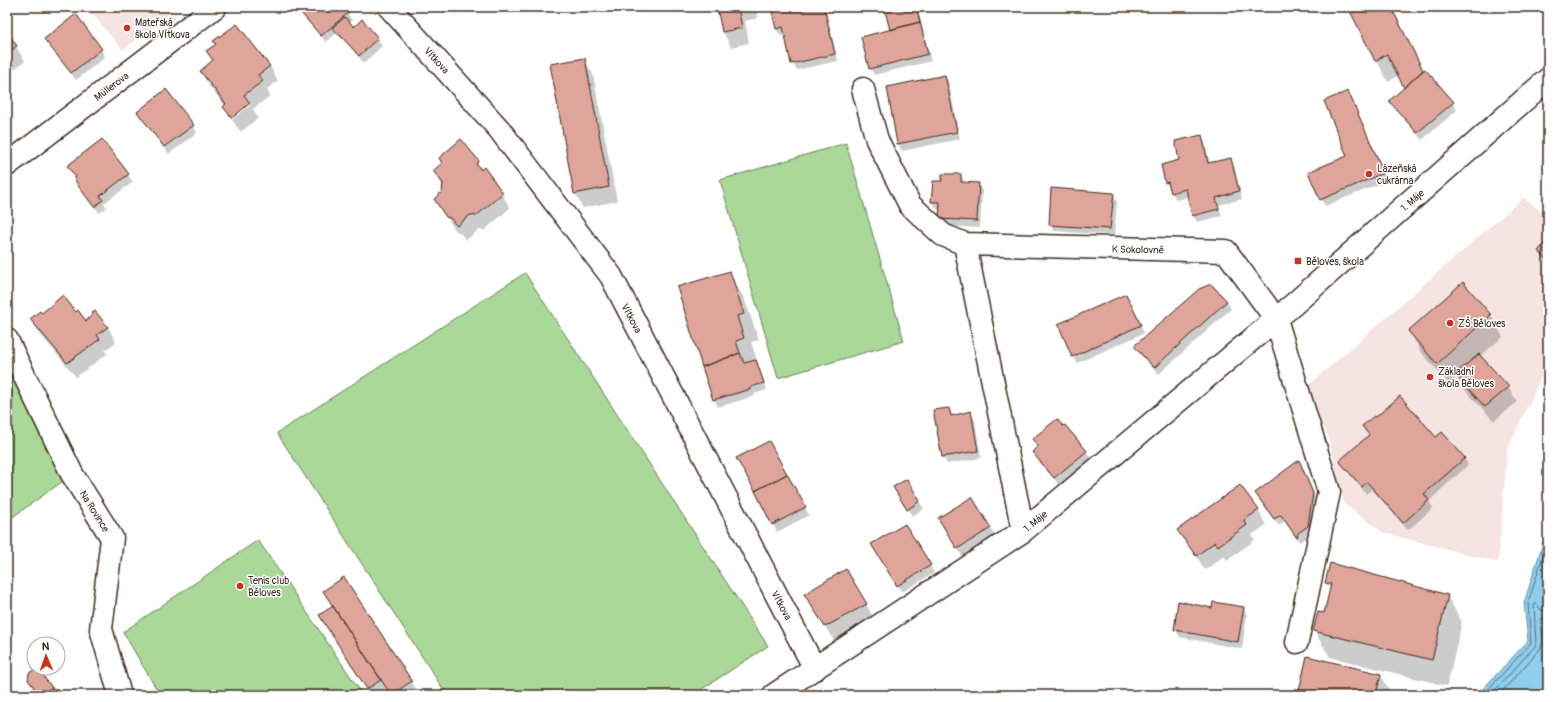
<svg xmlns="http://www.w3.org/2000/svg" width="1555" height="702" font-family="Pangolin,sans-serif">
<style>
.built{fill:#f5e4e1}
.green{fill:#a9d898;stroke:#72815b}
.water{fill:#8dceef;stroke:#6c8c9b}
.shadow{fill:#0003}
.lines{fill:none;stroke-linecap:round;stroke-linejoin:round}
.shore{stroke:#5c6c72;stroke-width:1}
.building{fill:#dfa59a;stroke:#3b2a1e}
.minor-casing{stroke:#3b2a1e;stroke-width:25}
.minor{stroke:#fff;stroke-width:22}
.poi-dot{fill:#c8321e;stroke:#fff;stroke-width:1.5}
.labels{text-anchor:middle;stroke-width:3;stroke-linejoin:round;paint-order:stroke}
.poi-label{font-size:10px;fill:#3b2a1e;stroke:#fff;text-anchor:start}
.street-label{font-size:10px;fill:#3b2a1e;stroke:#fff}
</style>
<rect width="100%" height="100%" fill="#fff"/>
<filter id="ink" filterUnits="userSpaceOnUse"><feTurbulence type="fractalNoise" baseFrequency=".025" numOctaves="2"/><feDisplacementMap in="SourceGraphic" scale="8" xChannelSelector="R" yChannelSelector="G"/><feConvolveMatrix kernelMatrix="1 2 1 2 8 2 1 2 1" color-interpolation-filters="sRGB"/></filter>
<g filter="url(#ink)">
<!-- built -->
<path class="built" d="M86,7H178L123,50Z
M1523,198L1548,216V363L1507,450L1498,562L1384,533L1344,504L1328,435L1303,390Z"/>
<!-- green -->
<path class="green" d="M846,143L904,341L778,378L720,180Z
M525,273L768,646L693,695H447L277,433Z
M7,369L66,479L7,521Z
M258,540L363,695H160L123,632Z"/>
<!-- water -->
<path class="water" d="M1548,527C1548,543 1549,559 1548,575C1548,587 1543,596 1548,607V695H1477L1528,641L1524,603Z"/>
<!-- shadow -->
<path class="shadow" d="M295,7H343L352,20L349,23L354,28L377,38L382,46L364,63L347,43L336,34L326,42Z
M583,7H591L585,12Z
M718,7H756L758,18L745,21L749,43L731,47L723,32Z
M772,7H825L838,61L797,70L792,63L786,35L781,36L776,29Z
M883,7H920L922,13L919,14L931,61L874,75L870,68L891,30L887,14Z
M1349,7H1392L1424,72L1453,103L1457,110L1422,140L1390,101L1405,88L1399,75L1388,82Z
M7,33L25,61L7,75Z
M45,39L101,50L105,57L76,80Z
M208,51L270,66L278,81L267,89L270,96L253,109L258,118L241,132L232,120L250,105V102L231,118L224,107L225,106L209,86L201,71L213,61Z
M584,59L593,74L617,201L583,208L575,193Z
M945,76L949,83L960,139L902,151L898,144Z
M1348,92L1387,181L1325,206L1321,199L1349,157Z
M138,113L193,125L197,133L169,154Z
M1201,136L1205,143L1210,164L1230,159L1234,166L1242,199L1219,205L1222,216L1197,222L1193,215L1189,197L1176,200L1166,182Z
M102,140L133,182L104,203L107,208L99,213L69,166Z
M460,140L502,194L510,208L485,230H479L466,240L459,232L456,231L435,200L443,193V187L434,171L443,164Z
M961,175L965,183L978,184L982,191L980,228L944,226L940,219L941,209H937L932,202L943,182Z
M1113,194L1117,202L1114,235L1054,231L1050,224Z
M1548,241V266L1539,251Z
M729,272L744,298L759,340L751,342L767,390L754,394L755,396L718,407L714,399Z
M1463,284L1491,316L1503,337L1480,356L1509,388L1517,402L1494,421L1464,389L1457,377L1449,384L1421,352L1409,331Z
M1227,301L1231,309L1159,374L1140,354L1135,346Z
M1130,302L1144,333L1077,363L1073,356Z
M95,312L108,327L116,342L105,350L107,354L76,377L40,334L31,319L42,314L76,313L85,322L94,315Z
M949,409L953,416L971,413L975,420L981,458L947,464L943,457Z
M1363,426L1436,438L1464,458L1468,465L1429,501L1433,508L1408,530L1372,489L1366,494L1340,461L1369,436Z
M1034,439L1086,451L1091,458L1059,485L1033,452L1039,447Z
M768,442L809,515L777,532L738,458Z
M1299,462L1317,501L1312,534L1300,542L1301,544L1285,521L1279,526L1256,493Z
M907,481L924,509L912,516L895,487Z
M971,498L995,536L962,556L939,518Z
M1258,510L1266,525L1252,535L1255,540L1227,560L1224,556L1205,570L1179,531Z
M873,544L930,565L934,573L902,592Z
M344,579L416,689L406,695H392L387,687L385,688L388,695H371L329,629L334,606Z
M1326,583L1447,596L1462,622L1447,686L1330,657L1314,631L1325,614L1331,590Z
M866,604L874,619L834,641L814,609Z
M1243,608L1247,615L1242,649L1180,637L1176,630L1213,610Z
M36,668L53,690L56,695H39L33,688L29,680V675Z
M1380,674L1389,689L1387,695H1299Z"/>
<g class="lines">
<!-- shore -->
<path class="shore" d="M1483,695L1531,643L1528,603L1548,540
M1491,695L1536,645L1534,604H1536L1541,610L1548,612
M1499,695L1540,649L1543,642L1541,619L1548,618"/>
</g>
<!-- building -->
<path class="building" d="M296,7H345L349,12L321,36Z
M717,7H738L742,28L722,32Z
M771,7H824L835,54L791,64L783,27L776,29Z
M884,7H916L920,22L890,30Z
M1348,7H1391L1423,70L1404,88L1387,54L1375,61Z
M76,14L102,49L71,73L44,39Z
M345,17L354,27L362,19L378,38L359,56L341,36L332,28Z
M920,22L928,54L869,69L861,37Z
M237,24L270,66L258,75L263,81L244,95L250,103L232,118L223,107L226,104L200,71L213,60L206,51L216,44L213,41Z
M7,31L17,46L7,54Z
M585,58L609,187L574,194L550,64Z
M1425,69L1454,102L1417,133L1389,101Z
M945,75L957,132L897,144L887,87Z
M166,89L194,125L164,147L137,112Z
M1348,91L1384,173L1320,200L1308,172L1347,156L1324,101Z
M1202,135L1208,163L1231,158L1239,191L1216,198L1219,209L1192,216L1186,189L1171,193L1168,182L1165,183L1161,165L1179,160L1175,141Z
M102,139L129,174L100,196L103,200L94,207L79,187L74,178L76,177L67,166Z
M461,139L479,161L476,164L481,170L484,167L503,193L476,216L470,215L457,226L450,218L446,217L434,199L442,192L443,183L433,171L442,163L439,158Z
M942,174H961V182L979,183L977,221L939,219L940,202H931L933,181H942Z
M1051,188L1114,193L1110,229L1049,225Z
M1548,240V260L1538,251Z
M730,271L744,314L737,316L744,338L736,341L740,353L702,367L677,287Z
M1463,282L1491,315L1437,364L1408,331Z
M1211,284L1227,301L1154,368L1134,346L1199,289Z
M1126,294L1141,325L1072,357L1058,324Z
M63,295L76,312L78,310L86,321L93,314L92,313L95,311L108,327L97,335L100,339L67,363L30,319L40,311L42,313Z
M740,353L744,363L756,360L764,383L751,387V389L713,400L702,367Z
M1479,354L1509,387L1485,407L1455,374Z
M1400,396L1436,437L1442,432L1465,458L1424,494L1429,500L1403,523L1367,482L1362,487L1339,461L1369,435L1362,426L1374,416L1376,417Z
M949,408L951,416L971,411L978,451L942,457L933,410Z
M1057,419L1063,426L1065,425L1087,451L1054,478L1032,452L1038,446L1032,439Z
M769,441L787,474L755,491L736,458Z
M1299,460L1313,493L1308,526L1297,534L1298,536L1296,537L1281,515L1274,519L1255,493Z
M787,474L806,507L772,525L755,491Z
M907,479L920,501L907,510L893,487Z
M1240,485L1259,510L1244,520L1247,525L1218,546L1215,542L1196,556L1177,530Z
M972,497L991,528L957,549L938,518Z
M905,524L931,565L897,586L871,544Z
M1330,563L1448,595L1432,660L1313,631L1318,612L1324,613L1331,584L1325,583Z
M846,569L867,604L825,627L804,594Z
M344,577L412,681L391,695L323,591Z
M1178,601L1212,608L1213,602L1244,607L1238,642L1174,630Z
M333,606L381,680L367,689L319,615Z
M1307,656L1381,674L1376,694L1298,695Z
M32,666L37,668L54,690L50,688L44,695L36,690L28,680L29,673L34,670Z"/>
<g class="lines">
<defs>
<path id="minor" d="M389,7L499,129L611,276L815,669
M863,89L877,140L910,205L943,235L965,244
M7,165L215,7
M7,340L72,474L112,538L101,629L120,695
M1023,531L965,244L1226,251L1276,319L1329,492L1297,642
M774,695L1023,531L1294,304L1548,79"/>
</defs>
<!-- minor casing -->
<use href="#minor" class="minor-casing"/>
<!-- minor -->
<use href="#minor" class="minor"/>
</g>
</g>
<!-- markers -->
<g class="poi-dot">
<circle cx="127" cy="28" r="4"/>
<circle cx="1369" cy="174" r="4"/>
<rect x="1294" y="257" width="8" height="8" rx="2"/>
<circle cx="1450" cy="323" r="4"/>
<circle cx="1430" cy="377" r="4"/>
<circle cx="240" cy="586" r="4"/>
</g>
<g class="labels">
<!-- poi labels -->
<g class="poi-label">
<text x="135" y="26">Mateřská<tspan x="135" dy="12">škola Vítkova</tspan></text>
<text x="1377" y="172">Lázeňská<tspan x="1377" dy="12">cukrárna</tspan></text>
<text x="1306" y="265">Běloves, škola</text>
<text x="1458" y="327">ZŠ Běloves</text>
<text x="1438" y="375">Základní<tspan x="1438" dy="12">škola Běloves</tspan></text>
<text x="248" y="584">Tenis club<tspan x="248" dy="12">Běloves</tspan></text>
</g>
<!-- street labels -->
<g class="street-label">
<text transform="translate(437 60) rotate(48)" y="4">Vítkova</text>
<text transform="translate(111 86) rotate(-37)" y="4">Müllerova</text>
<text transform="translate(1412 200) rotate(-41)" y="4">1. Máje</text>
<text transform="translate(1138 249) rotate(1)" y="4">K Sokolovně</text>
<text transform="translate(632 318) rotate(62)" y="4">Vítkova</text>
<text transform="translate(95 511) rotate(58)" y="4">Na Rovince</text>
<text transform="translate(1035 521) rotate(-39)" y="4">1. Máje</text>
<text transform="translate(782 605) rotate(62)" y="4">Vítkova</text>
</g>
</g>
<!-- margin -->
<rect width="1555" height="702" fill="none" stroke="#fff" stroke-width="24"/>
<rect x="12" y="12" width="1531" height="678" fill="none" stroke="#3b2a1e" stroke-width="1.5" filter="url(#ink)"/>
<!-- north arrow -->
<g transform="translate(46 656) rotate(358)"><circle r="19" fill="#ffffff" stroke="#b1aaa5"/>
<path d="M0-3L7 15L0 10L-7 15Z" fill="#c8321e"/>
<text y="-6" font-size="11" font-weight="bold" text-anchor="middle" fill="#3b2a1e">N</text>
</g>
</svg>
